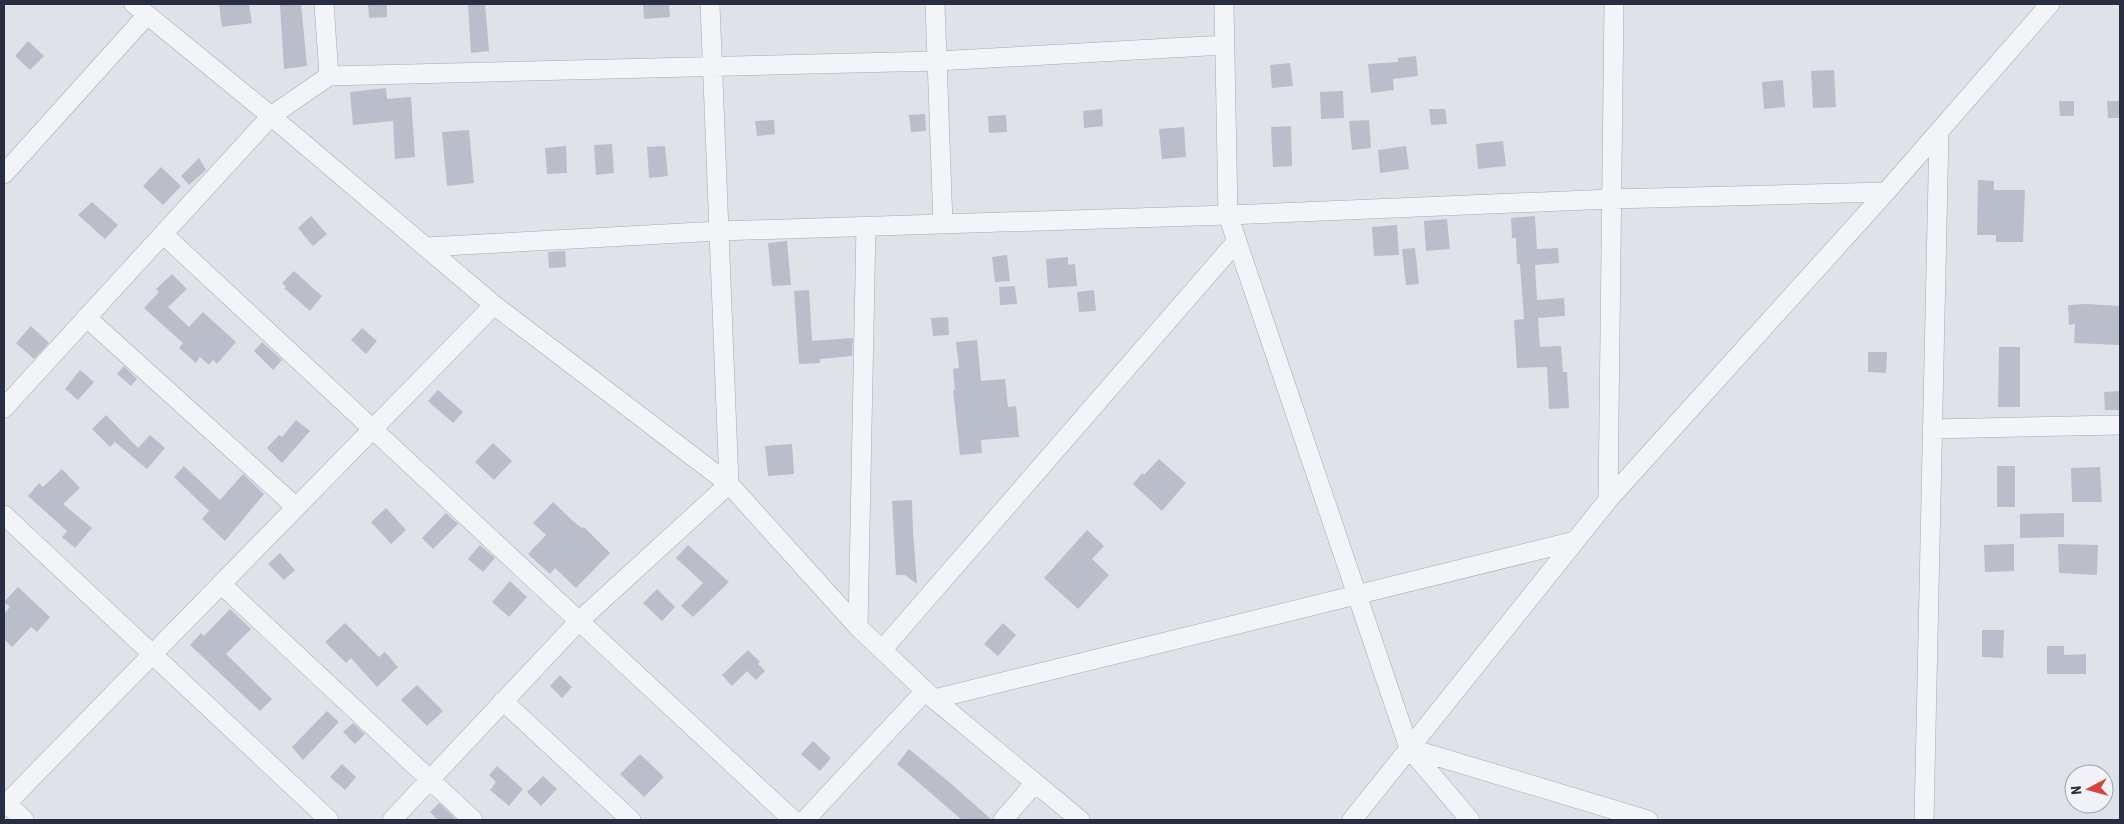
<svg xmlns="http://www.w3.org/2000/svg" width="2124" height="824" font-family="'Roboto Condensed',sans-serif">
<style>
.building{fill:#babdca}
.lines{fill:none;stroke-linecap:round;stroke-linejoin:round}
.minor-casing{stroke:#a5a8b4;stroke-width:20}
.minor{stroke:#f3f4f8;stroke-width:19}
</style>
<rect width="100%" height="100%" fill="#e0e2ea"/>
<!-- building -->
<path class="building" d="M229,4H249L252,23L222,27L219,5Z
M280,4H301L307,66L284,69Z
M368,4H387V17L369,18Z
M468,4H485L489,51L471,53Z
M643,4H669L670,17L644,19Z
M28,41L44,56L30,70L15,56Z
M1416,56L1418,76L1393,79L1394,90L1371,93L1368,64L1398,62V58Z
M1290,63L1293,86L1272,88L1270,65Z
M1834,70L1836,107L1813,108L1811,71Z
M1783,80L1785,107L1764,109L1762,82Z
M386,88L387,99L411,97L415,157L395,159L393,121L353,125L350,92Z
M1343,91L1344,118L1321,119L1320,92Z
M2059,101H2074V116H2060Z
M2107,101H2120V118H2108Z
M1102,109L1103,126L1084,128L1083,111Z
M1429,109H1445L1447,124L1431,125Z
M925,114L926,131L911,132L909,115Z
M1006,115L1007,132L989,133L988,116Z
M774,120L775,134L757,136L755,121Z
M1369,120L1371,148L1352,150L1349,121Z
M1291,126L1292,166L1273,167L1271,127Z
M1184,127L1186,157L1162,159L1159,129Z
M469,130L474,183L447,186L442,132Z
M1503,141L1506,166L1478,169L1476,144Z
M612,144L614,173L596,175L594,145Z
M566,146L567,173L547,174L545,148Z
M665,146L668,176L649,178L647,147Z
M1406,146L1409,169L1380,173L1378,150Z
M199,158L206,170L189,185L181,176Z
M161,167L181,186L163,205L143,186Z
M1978,180L1994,181V190H2025L2023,242H1996V235H1977Z
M92,202L118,225L105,239L78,215Z
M311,216L327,234L313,246L298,228Z
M1535,216L1537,249L1558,248L1559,263L1535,265L1537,300L1564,298L1565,316L1538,318L1540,347L1561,346L1563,372H1567L1569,408L1549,409L1547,367L1517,368L1514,320L1524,319L1520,264H1517L1516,238H1512L1511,218Z
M1447,219L1450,249L1426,251L1424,221Z
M1397,225L1399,255L1374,256L1372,227Z
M787,241L791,285L772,286L768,243Z
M1415,248L1419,284L1406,285L1402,249Z
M565,251L566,267L549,268L548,252Z
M1007,255L1010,281L995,282L992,257Z
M1068,257V265L1075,264L1077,286L1048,288L1046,259Z
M294,271L322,296L310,311L284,288L286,287L282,283Z
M172,274L187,289L168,307L189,327L203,312L236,342L217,364L213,360L209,365L200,357L196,363L179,348L183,343L144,308L159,292L156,289Z
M1015,286L1017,304L1000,305L999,287Z
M809,290L812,341L853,338L852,356L820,359V363L799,364L794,291Z
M1094,290L1096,311L1079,312L1077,292Z
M2086,304L2120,306V345L2074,343L2075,324L2069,325L2068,305Z
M948,317L949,335L933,336L931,318Z
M31,326L49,343L34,359L16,343Z
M362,328L377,341L366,354L351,340Z
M977,340L981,381L1005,379L1008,407L1016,406L1019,437L981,440L982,453L960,455L953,390H955L953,369L959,368L956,342Z
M262,342L282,360L273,370L254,351Z
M1999,347H2020V407H1998Z
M1868,352H1887L1886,373L1868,372Z
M124,366L137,379L131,386L117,374Z
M80,370L94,382L78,400L65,389Z
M438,390L463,412L453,423L428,401Z
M2120,391V410H2105L2104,392Z
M106,415L138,448L150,435L165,448L147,469L115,442L110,447L92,429Z
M296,420L310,431L282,463L267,448L279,435L282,437Z
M493,443L512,461L494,480L475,462Z
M792,444L794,474L768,476L765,446Z
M1159,459L1186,483L1162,511L1133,484L1142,473L1144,475Z
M184,466L220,500L243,474L264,494L225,541L202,519L209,511L174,477Z
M1997,466H2015V507H1997Z
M2100,467L2102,502H2072L2071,468Z
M62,469L80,488L63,504L92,528L75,548L62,537L67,531L28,496L39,483L43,487Z
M912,500L913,532L917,584L905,575H896L892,501Z
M553,502L574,522L582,528L584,527L610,553L576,588L555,568L550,574L528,554L546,535L533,523Z
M386,508L406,530L391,544L371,522Z
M446,513L458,524L433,549L422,538Z
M2064,513V537L2020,538V514Z
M1087,530L1104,546L1092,559L1109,575L1078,609L1044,578Z
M2014,544V571L1985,572L1984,545Z
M2058,544L2098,545L2097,575L2059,573Z
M480,545L495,558L483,572L468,559Z
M688,545L729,582L693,617L681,606L703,583L676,558Z
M280,553L295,570L284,580L268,564Z
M510,581L527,597L509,617L492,602Z
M18,587L50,617L37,632L31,627L12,647L4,639V614L10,607L4,602Z
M657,589L675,607L662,621L643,603Z
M230,609L251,629L226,654L272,699L260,711L190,645L201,633L204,636Z
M345,623L379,657L385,652L398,667L377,687L351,658L346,663L325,642Z
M1003,623L1016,635L998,656L984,644Z
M1982,630H2004L2003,658L1982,657Z
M2047,646H2064V655L2086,654V674H2047Z
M748,650L760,662L758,664L765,671L756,680L747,671L732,686L722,675Z
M560,675L572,687L562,698L550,686Z
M417,685L443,711L427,726L401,700Z
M327,711L339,722L303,760L292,747Z
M353,723L365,734L355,744L343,732Z
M813,741L831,758L820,771L801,754Z
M909,749L949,782L992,820H962L897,764Z
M640,754L664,777L644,797L620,774Z
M342,764L356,777L345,790L330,777Z
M497,766L523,789L509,806L490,790L496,782L489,775Z
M543,776L557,789L541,806L527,792Z
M439,803L457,820H438L430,812Z"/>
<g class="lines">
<defs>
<path id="minor" d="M134,4L271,116L494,305L729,484L858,627L934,699L1080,820
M324,4L329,76
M935,4L943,224
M1224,4L1228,215L1409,748L1470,820
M4,174L147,15
M163,234L793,820
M426,247L719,231L1228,215L1611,199L1886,192
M86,317L296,507
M4,408L271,116L329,76L937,61L1225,45
M1932,429L2120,425
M1608,500L1614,4
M4,515L329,820
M221,584L473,820
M858,627L866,227
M882,650L1237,241
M934,699L1575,541
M503,701L631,820
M1409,748L1648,820
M4,801L24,820
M4,806L494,305
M392,820L579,621L729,484L710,4
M805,820L925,691
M1003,820L1035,783
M1352,820L1608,500L1886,192L2050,4
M1924,820L1939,131"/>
</defs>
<!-- minor casing -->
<use href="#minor" class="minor-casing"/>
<!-- minor -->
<use href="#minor" class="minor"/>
</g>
<!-- border -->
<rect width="2124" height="824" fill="none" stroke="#282d41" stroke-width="10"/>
<!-- north arrow -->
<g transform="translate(2089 789) rotate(264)"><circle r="24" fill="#f0f2f7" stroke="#a0a3ae"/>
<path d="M0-4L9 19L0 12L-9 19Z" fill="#d14542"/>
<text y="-8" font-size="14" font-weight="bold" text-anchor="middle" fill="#282d41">N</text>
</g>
</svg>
